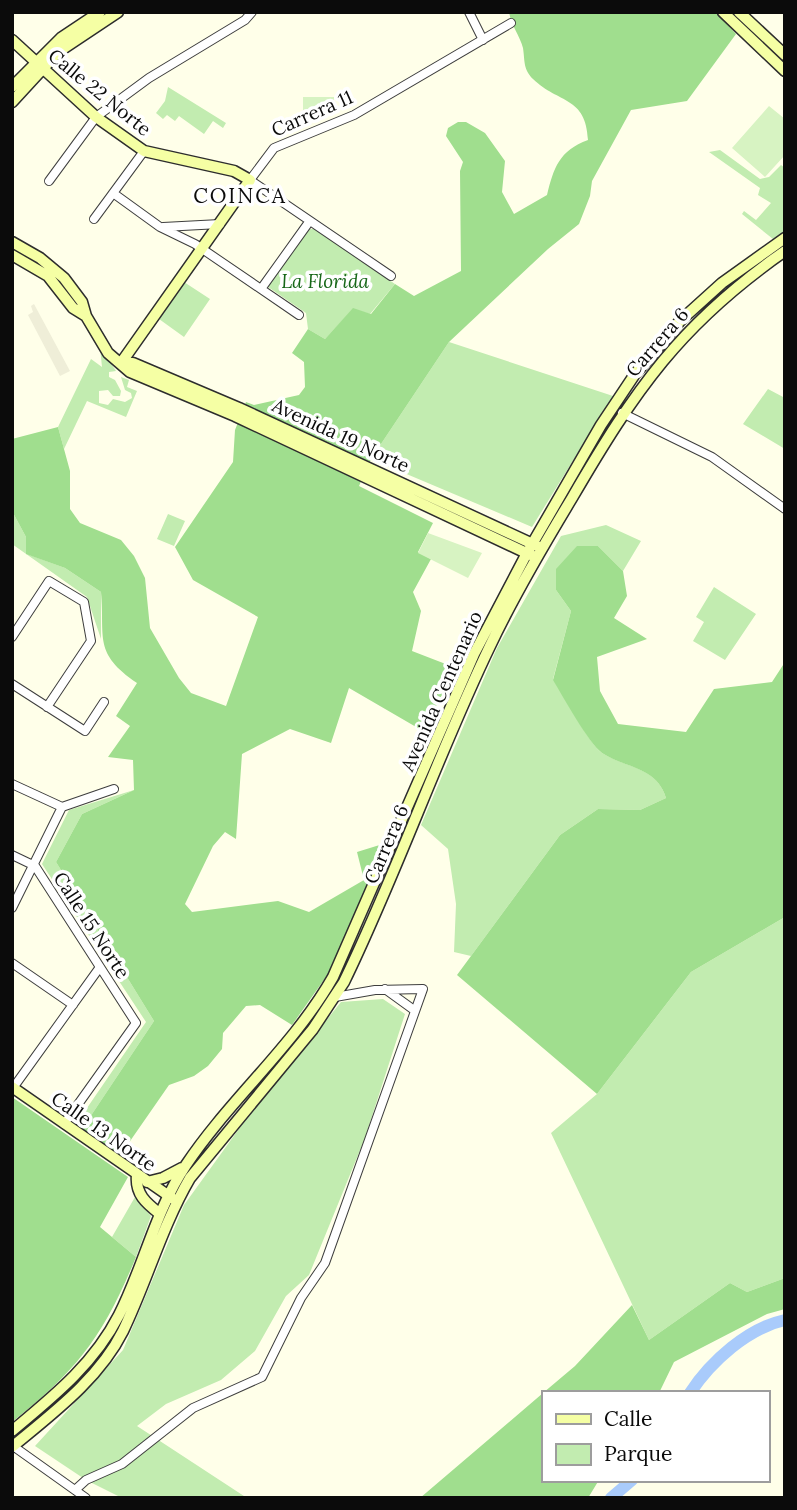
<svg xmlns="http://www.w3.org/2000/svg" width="797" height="1510" font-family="Lora,serif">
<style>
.green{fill:#c2ecb0}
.forest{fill:#a0de8e}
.pitch{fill:#d7f3c2}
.plaza{fill:#efeed8}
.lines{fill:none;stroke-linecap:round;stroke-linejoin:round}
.river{stroke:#a9cbfb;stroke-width:12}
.street-casing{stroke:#3e3e3e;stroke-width:10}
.secondary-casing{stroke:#2d2d2d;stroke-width:13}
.street{stroke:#fff;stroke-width:8}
.secondary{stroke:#f5ffa4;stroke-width:10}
.labels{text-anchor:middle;stroke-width:7;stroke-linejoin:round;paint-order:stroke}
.street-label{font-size:19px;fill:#0b0b0b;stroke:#fff}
.park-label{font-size:19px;font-style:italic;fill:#176718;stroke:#fff}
.neighbourhood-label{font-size:21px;letter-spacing:2px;fill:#0b0b0b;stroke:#fff}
</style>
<rect width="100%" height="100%" fill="#ffffe9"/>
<!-- green -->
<path class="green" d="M168,87L226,123L223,128L213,121L204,134L179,116L175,121L167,115L163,119L156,113L165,101Z
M720,150L760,179L769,177L781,165L785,168V231L773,239L742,214L744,211L756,220L771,203L758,195L760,188L709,152Z
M309,229H314L395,284L370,314L353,309L325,339L308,329L306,313L268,287Z
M184,282L210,299L184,337L159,319Z
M449,342L613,396L532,527L371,459Z
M100,347L116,371L109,372V377L115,380L121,391L120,396H113L108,390L99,391V403L108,405L113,399L125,402L132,398L131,393L125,390L121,377L129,380L127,387L137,391L126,417L87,401L64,449L58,427L91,359L102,367Z
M768,389L785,398V449L743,424Z
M12,511L26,537L27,554L65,568L101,592V639L87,597L12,544Z
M168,514L185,521L174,546L157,539Z
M606,525L641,541L623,571L598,546L556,590L571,611L553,679C563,694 590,745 602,753C626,768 657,767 666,798L640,810L598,809L560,835L471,956L454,952L456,904L448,849L421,825L497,648L561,536Z
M714,587L756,614L725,660L693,641L704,622L696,617Z
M134,790L82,814L56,862L154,1021L82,1129L76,1124L146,1022L42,864L69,810Z
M785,917V1278L747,1292L730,1283L649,1340L551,1133L597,1094L691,972Z
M383,999L405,1014L365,1138L309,1275L286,1296L255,1351L221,1380L166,1404L137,1426L247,1498H122L86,1480L35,1446L123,1350L184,1205L241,1126L341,1002Z
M135,1197L151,1216L136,1257L112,1237Z"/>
<!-- forest -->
<path class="forest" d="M509,12H716L736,34L687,101L631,110L592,181L590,196L579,224L548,249L449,342L371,459L359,486L433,523L418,552L431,559L413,592L421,611L412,651L456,668L423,731L349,688L331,743L290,729L242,754L236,839L225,832L213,846L185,904L192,912L278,901L309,912L364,880L357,852L386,843L328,974L292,1025L260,1005L246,1006L223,1033L222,1049L208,1066L194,1076L169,1085L119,1157L82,1129L154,1021L56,862L82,814L134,790L133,760L108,757L130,726L116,716L137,683C93,653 105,638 101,592L65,568L26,554V537L12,511V439L58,427L70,471V509L80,523L121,540L134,556L145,578L150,628L179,678L191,693L226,706L258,617L193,580L175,547L233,462L235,430L246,402L254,405L299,395L305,387L304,362L292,353L308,329L325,339L353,308L371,314L395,284L414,296L461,271L460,171L463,162L446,136L448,128L458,122H466L485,133L505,161L502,192L514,214L547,195C554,167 559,151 588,140C586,96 559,104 533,79C523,69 525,61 523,48C520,36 511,25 509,12Z
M577,546H598L623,571L627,596L614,618L647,639L597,657L600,691L618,724L686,732L714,689L772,682L785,662V917L691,972L597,1094L457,975L560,835L598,809L640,810L666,798C657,767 625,768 602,753C589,744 562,695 553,680L571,611L556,590V569Z
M12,1097L128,1177L100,1227L136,1257C104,1335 78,1370 12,1422Z
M785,1278V1309L767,1314L674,1362L659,1393H543L575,1366L632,1305L649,1340L730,1283L747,1292Z
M543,1393V1480H599L588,1498H420Z"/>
<!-- pitch -->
<path class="pitch" d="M303,97H334V113L303,114Z
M769,106L785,119V155L765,177L732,148Z
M428,533L482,553L468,578L418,553Z"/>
<!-- plaza -->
<path class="plaza" d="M34,304L70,371L60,376L28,315L33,312L31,306Z"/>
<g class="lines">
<!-- river -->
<path class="river" d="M690,1393C711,1361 748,1328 785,1320
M611,1498L632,1480"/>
<defs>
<path id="street" d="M469,12L483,40
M49,181L96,117L149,78L245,20L252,12
M113,193L160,227L195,244L299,315
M94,219L144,151
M163,227L220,224
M391,276L250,180L274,148L354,115L511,23
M261,289L309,222
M622,413L712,457L785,509
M12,637L49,581L84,602L91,641L47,707
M12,684L85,731L104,702
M12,784L62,807
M62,807L114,789
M12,855L35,866L136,1023L64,1124
M12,908L62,807
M12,963L73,1005
M385,989L414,1010
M13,1088L100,967
M13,1446L86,1498
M75,1490L86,1480L122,1464L193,1408L262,1377L301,1298L325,1263L423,989L375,990L335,997"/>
<path id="secondary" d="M723,12L785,71
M739,12L785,55
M12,40L96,117L144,151L234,171L250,180L121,363
M12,87L61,38L100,12
M12,102L58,52L118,12
M12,242L40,258L64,278L82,302L86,316L108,353L130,372L235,416L533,556
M12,255L48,276L73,308L86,316
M121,363H133L239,408L537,546
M12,1087L172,1198
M137,1175C135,1194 146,1203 160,1214
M147,1182L163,1178L182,1168
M12,1431C54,1396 94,1364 119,1315C144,1266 155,1211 186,1165C230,1099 293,1047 333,977L474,654L527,553L601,425L635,374L680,321L722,283L785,238
M12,1447C53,1413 99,1379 123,1331C147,1281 162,1226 190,1178L313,1029L344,982C397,873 437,756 490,646C514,595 543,546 572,498C635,390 680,324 785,251"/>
</defs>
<!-- street casing -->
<use href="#street" class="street-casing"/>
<!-- secondary casing -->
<use href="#secondary" class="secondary-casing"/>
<!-- street -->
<use href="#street" class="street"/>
<!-- secondary -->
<use href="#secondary" class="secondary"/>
</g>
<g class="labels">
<!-- street labels -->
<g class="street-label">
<text transform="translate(100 92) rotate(39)" y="7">Calle 22 Norte</text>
<text transform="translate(312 113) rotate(-24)" y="7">Carrera 11</text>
<text transform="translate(657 342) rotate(-49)" y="7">Carrera 6</text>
<text transform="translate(341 435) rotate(25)" y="7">Avenida 19 Norte</text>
<text transform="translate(441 691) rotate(-66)" y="7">Avenida Centenario</text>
<text transform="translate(386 844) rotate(-67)" y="7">Carrera 6</text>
<text transform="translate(92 925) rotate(57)" y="7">Calle 15 Norte</text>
<text transform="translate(104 1131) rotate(35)" y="7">Calle 13 Norte</text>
</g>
<!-- park labels -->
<g class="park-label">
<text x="325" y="288">La Florida</text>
</g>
<!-- neighbourhood labels -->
<g class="neighbourhood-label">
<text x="240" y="203">COINCA</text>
</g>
</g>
<!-- border -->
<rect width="797" height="1510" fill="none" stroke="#0b0b0b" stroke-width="28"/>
<!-- legend -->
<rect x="542" y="1391" width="228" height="91" fill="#ffffff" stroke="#9d9d9d" stroke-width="2"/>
<rect x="556" y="1414" width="35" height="10" fill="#f5ffa4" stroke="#9d9d9d" stroke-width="2"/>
<text x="604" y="1426" font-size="21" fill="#0b0b0b">Calle</text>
<rect x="556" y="1444" width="35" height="21" fill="#c2ecb0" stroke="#9d9d9d" stroke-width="2"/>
<text x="604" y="1461" font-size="21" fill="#0b0b0b">Parque</text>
</svg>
